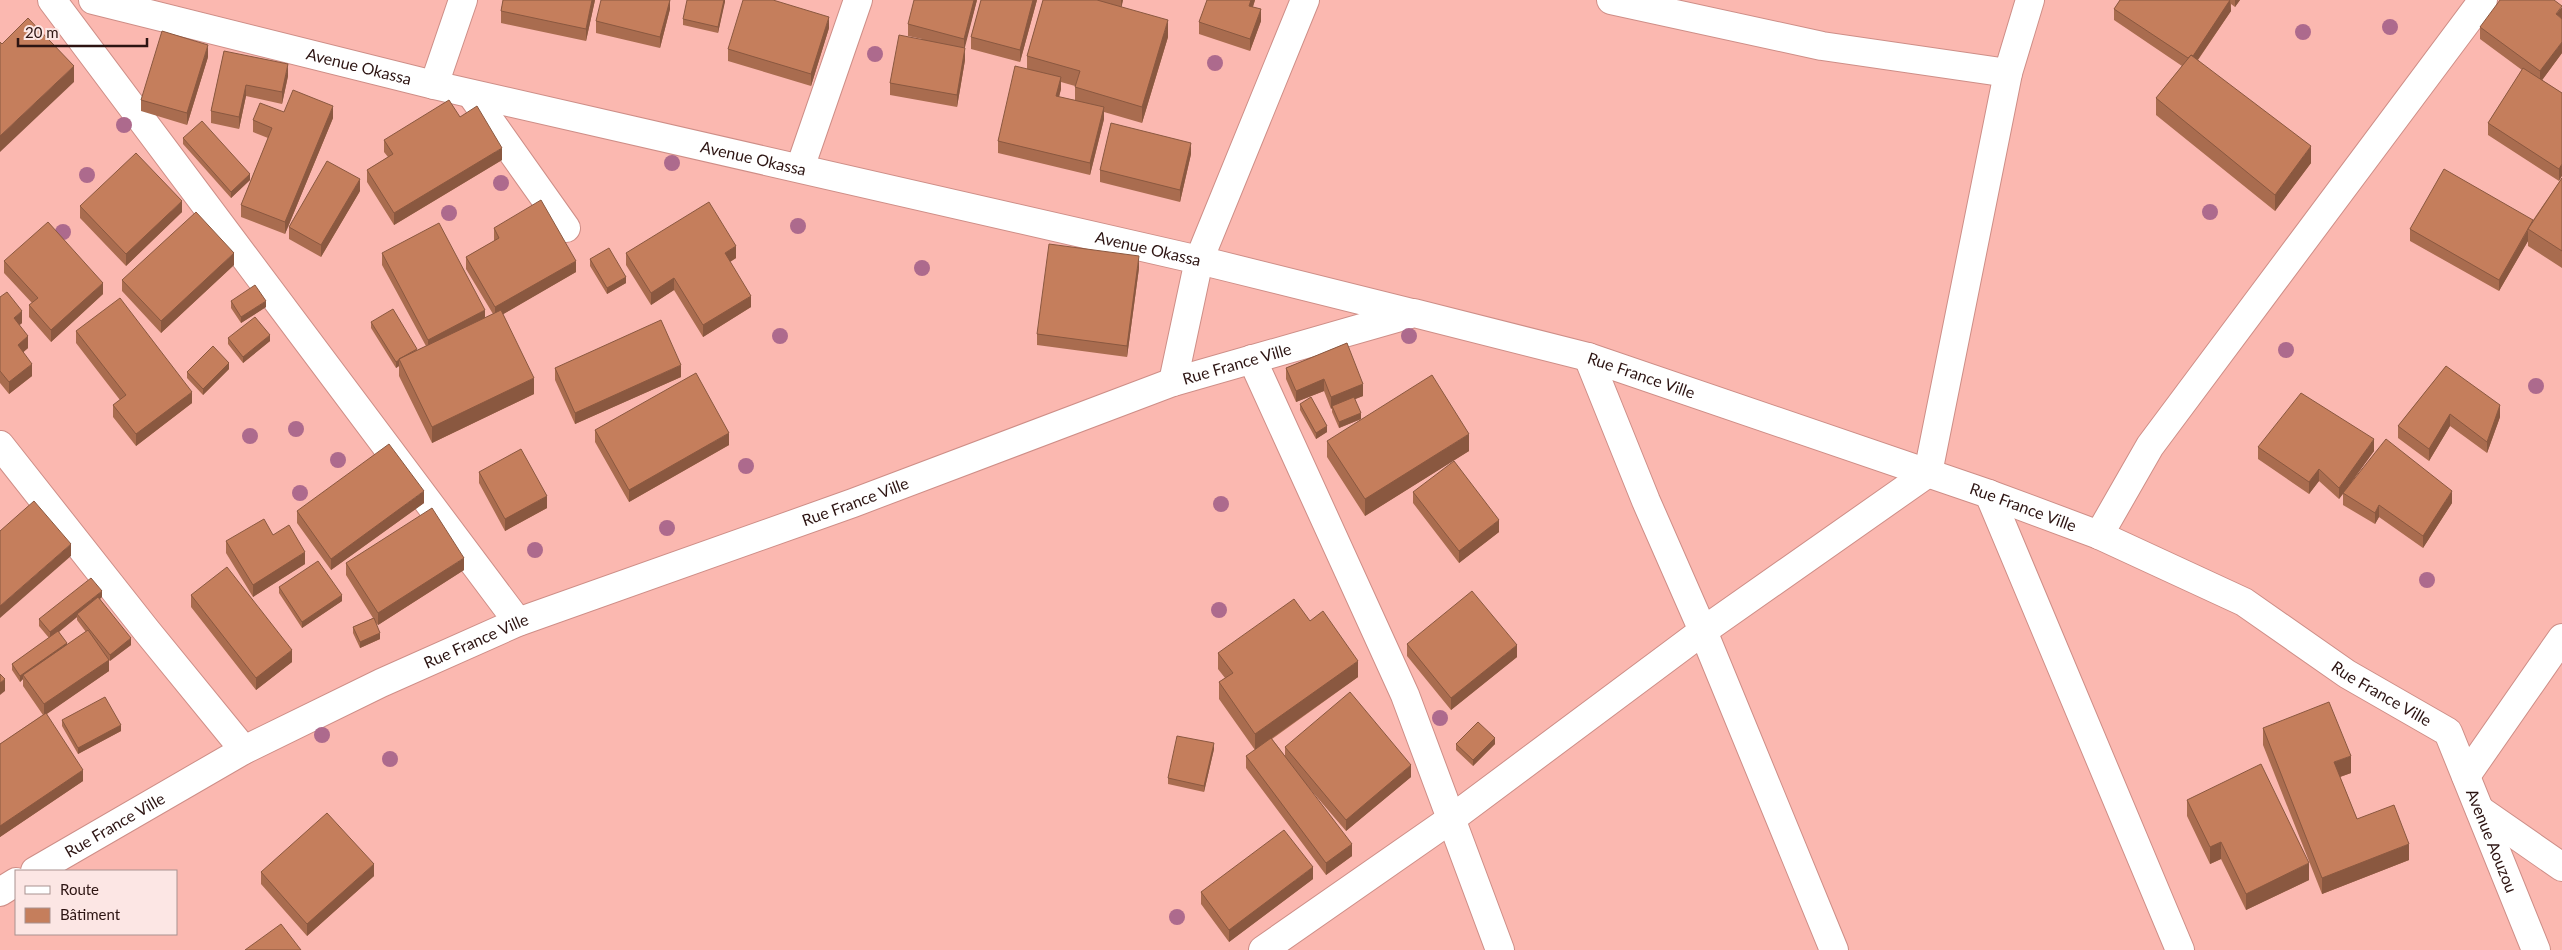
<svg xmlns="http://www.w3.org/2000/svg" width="2562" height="950" font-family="Lato,sans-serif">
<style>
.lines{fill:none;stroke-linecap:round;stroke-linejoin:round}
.street-casing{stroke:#ce8e87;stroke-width:30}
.street{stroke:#fff;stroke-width:28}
.tree{fill:#ad6a8d}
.wall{fill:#a96c4f;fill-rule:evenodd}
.shaded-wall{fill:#8a5840}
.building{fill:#c57e5c;stroke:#8a5840}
.labels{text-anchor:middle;stroke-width:4.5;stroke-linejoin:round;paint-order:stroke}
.street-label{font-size:16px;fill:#2c1412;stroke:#fce6e4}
</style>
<rect width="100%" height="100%" fill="#fbb8b0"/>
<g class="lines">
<defs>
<g id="street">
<path d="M52,0L518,622"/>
<path id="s1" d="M93,0L434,85L1199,260L1412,313"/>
<path d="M1611,0L1822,46L2008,73"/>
<path d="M434,85L463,0"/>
<path d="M471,94L566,228"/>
<path d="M800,168L858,0"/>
<path d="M1588,357L1646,501L1703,631L1834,950"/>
<path d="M1252,359L1405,695L1500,950"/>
<path d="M1173,382L1199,260L1305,0"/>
<path d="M0,445L146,630L244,750"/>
<path d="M1989,494L2180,950"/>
<path d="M2099,535L2150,446L2483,0"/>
<path d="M2466,776L2562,638"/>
<path d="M2480,810L2562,867"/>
<path id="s2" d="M35,871L244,750L381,683L518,622L853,503L1173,382L1414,313L1588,357L1989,494L2099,535L2244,602L2347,674L2448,732L2536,950"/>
<path d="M0,892L16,882"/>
<path d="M1263,950L1451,819L1703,631L1928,473L2008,73L2030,0"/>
</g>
</defs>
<!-- street casing -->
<use href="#street" class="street-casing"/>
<!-- street -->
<use href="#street" class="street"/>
</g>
<!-- trees -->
<g class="tree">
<circle cx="2390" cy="27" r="8"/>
<circle cx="2303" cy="32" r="8"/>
<circle cx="875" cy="54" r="8"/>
<circle cx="1215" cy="63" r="8"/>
<circle cx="124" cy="125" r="8"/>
<circle cx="672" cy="163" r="8"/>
<circle cx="87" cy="175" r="8"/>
<circle cx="501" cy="183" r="8"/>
<circle cx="2210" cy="212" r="8"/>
<circle cx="449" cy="213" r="8"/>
<circle cx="798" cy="226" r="8"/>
<circle cx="63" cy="232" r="8"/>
<circle cx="922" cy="268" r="8"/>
<circle cx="780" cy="336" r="8"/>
<circle cx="1409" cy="336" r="8"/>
<circle cx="2286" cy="350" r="8"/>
<circle cx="2536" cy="386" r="8"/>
<circle cx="296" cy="429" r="8"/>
<circle cx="250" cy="436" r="8"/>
<circle cx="338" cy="460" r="8"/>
<circle cx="746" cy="466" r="8"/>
<circle cx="300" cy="493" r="8"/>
<circle cx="1221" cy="504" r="8"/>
<circle cx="667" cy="528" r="8"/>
<circle cx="535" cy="550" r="8"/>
<circle cx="2427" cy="580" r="8"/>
<circle cx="1219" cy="610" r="8"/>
<circle cx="1440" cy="718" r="8"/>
<circle cx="322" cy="735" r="8"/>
<circle cx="390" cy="759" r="8"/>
<circle cx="1177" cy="917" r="8"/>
</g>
<!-- wall -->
<path class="wall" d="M503,0H595L586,41L501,23V11Z
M670,0V9L660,48L596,33V21Z
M725,0L718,33L683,25V19Z
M977,0L964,48L965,60L957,107L890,95V83L922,39L908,36V24Z
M981,0H1037L1020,62L971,49V37Z
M1043,0H1123L1121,7L1168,37L1142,123L1104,112V119L1090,175L998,153V141L1027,69V56ZM1061,82L1075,86V100L1059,97L1061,89Z
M1207,0H1255L1253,7L1261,21L1250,51L1199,34V22Z
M2120,0H2240L2235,7L2231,4V11L2198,60L2311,163L2275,211L2156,115V98L2182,66L2114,20V9Z
M2480,27L2562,53L2542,80L2562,93L2559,181L2488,135V123L2522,70L2480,39Z
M829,28L811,86L728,61V49Z
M224,51L288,76L282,104L246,96L239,129L211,123V111Z
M208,57L187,125L141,111V100Z
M284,112L333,118L285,234L241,217V205L268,138L253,132V120Z
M460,117L502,160L394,225L367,182V170L388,157L384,152V140Z
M183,138L250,180L231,198L183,144Z
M1191,154L1180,202L1100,182V170Z
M2562,178V268L2528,246V241L2499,291L2410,241V229L2533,220Z
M360,191L321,257L289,239V227Z
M80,206L182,212L126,266L80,218Z
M494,228L576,272L503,314L534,394L432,443L399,376V366L396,368L371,328V322L417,350L426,346L382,265V253L485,318L493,314L466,269V257L494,241Z
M626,253L736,258L730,262L751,307L703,337L674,290L651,305L626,265Z
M590,259L626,283L607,294L590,266Z
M4,261L103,294L51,342L29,317V305L32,303L4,273Z
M234,265L161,333L122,291V280Z
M1139,268L1127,357L1037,345V334Z
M0,297L22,323L19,325L28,348L23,352L32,376L9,394L0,383Z
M231,301L266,307L241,323L231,308Z
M76,331L192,403L136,446L113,417V405L120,400L76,343Z
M228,338L270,341L243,363L228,344Z
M1347,343L1363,396L1355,399L1361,419L1339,428L1332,412V408L1331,409L1324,391L1296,402L1286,379V368Z
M2446,366L2500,417L2487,453L2450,426L2429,461L2398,438V426Z
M555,368L681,377L575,424L555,380Z
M229,369L203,395L187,378V372Z
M1300,404L1327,432L1316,439L1300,410Z
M595,430L729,445L629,502L595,442Z
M1327,441L1469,451L1365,516L1327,457Z
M2258,447L2374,451L2348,487L2452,503L2423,548L2379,517L2375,524L2343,505V494L2339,499L2319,481L2309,494L2258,459Z
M479,472L547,508L505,531L479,483Z
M1413,492L1499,532L1459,563L1413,503Z
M424,503L331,570L297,523V511Z
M273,535L305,564L253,597L226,553V541Z
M346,563L464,570L378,625L375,622L380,639L360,648L353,633V627L373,618L346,575Z
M279,587L342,601L302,628L279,593Z
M191,595L292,662L256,690L191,607Z
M102,597L100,599L131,645L109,661V671L46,714L83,781L0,837V744L43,715L23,686V679L20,682L12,670V664L49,638L39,626V619ZM77,617V620L86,632L67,645L59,632Z
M1310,621L1358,677L1272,739L1285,756V747L1411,777L1346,831L1304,782L1352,856L1326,875L1246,768V756L1255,750L1219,699V682L1225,678L1218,669V653Z
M1407,644L1517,657L1451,710L1407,656Z
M62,720L121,731L78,754L62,726Z
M2263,728L2351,773L2340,777L2357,819L2409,860L2322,894L2263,745Z
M1456,744H1495L1473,766L1456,750Z
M1214,749L1204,792L1168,784V778Z
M2187,800L2309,880L2246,910L2221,859L2210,864L2187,816Z
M261,872L374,876L307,936L261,884Z
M1313,879L1229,942L1201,904V892Z"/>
<!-- shaded-wall -->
<path class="shaded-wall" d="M592,0H595L586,41V29Z
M670,0V9L660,48V37Z
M724,0H725V2L718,33V27Z
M974,0H977L964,51V39Z
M1033,0H1037L1020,62V50Z
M1121,0H1123L1121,10Z
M1251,0H1255L1249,18V6Z
M2230,0L2231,11L2190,71V59Z
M2235,0H2240L2235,7Z
M2562,7V19L2556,14Z
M1261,9V21L1250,51V39Z
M829,17V28L811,86V74Z
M1168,20V37L1142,123V107Z
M2562,42V53L2540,83V71Z
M208,45V57L187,125V113Z
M965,48V60L957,107V95Z
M288,64V76L282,104V92Z
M74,66V82L0,152V136Z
M1061,77V89L1056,108V96Z
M246,85V96L239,129V117Z
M333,106V118L285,234V222Z
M1104,107V119L1090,175V163Z
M1191,143V154L1180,202V190Z
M2311,146V163L2275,211V195Z
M502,148V160L394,225V213Z
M2562,164V176L2559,181V169Z
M250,174V180L231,198V192Z
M360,179V191L321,257V245Z
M182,201V212L126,266V254Z
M2528,230V241L2499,291V280Z
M736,246V258L725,265V253Z
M234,253V265L161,333V321Z
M1139,256V268L1127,357V346Z
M576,261V272L495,319V307Z
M626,277V283L607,294V288Z
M674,278V290L651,305V293Z
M103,283V294L51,342V330Z
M751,296V307L703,337V325Z
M266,301V307L241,323V317Z
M485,310V321L428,351V340Z
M22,311V323L14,330V318Z
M270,335V341L243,363V357Z
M28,336V348L18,357V345Z
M399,360V366L396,368V362Z
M229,363V369L203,395V389Z
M32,364V376L9,394V382Z
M681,365V377L575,424V413Z
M534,378V394L432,443V427Z
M1324,379V391L1296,402V391Z
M1363,384V396L1333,408L1332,406V408L1331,409V397Z
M192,392V403L136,446V434Z
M2500,405V417L2487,453V442Z
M1361,413V419L1339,428V422Z
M2450,414V426L2429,461V449Z
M1327,426V432L1316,439V433Z
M729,433V445L629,502V490Z
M1469,434V451L1365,516V499Z
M2374,439V451L2339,499V488Z
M2319,469V481L2309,494V482Z
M424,491V503L331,570V559Z
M2452,491V503L2423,548V536Z
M547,496V508L505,531V519Z
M2379,505V517L2375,524V513Z
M1499,520V532L1459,563V551Z
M71,544V556L0,618V606Z
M305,552V564L253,597V585Z
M464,558V570L378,625V613Z
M102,591V597L79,616L77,614V617L50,639V632Z
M342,595V601L302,628V622Z
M380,633V639L360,648V642Z
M131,638V645L110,661V655Z
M67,643V649L23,675V679L20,682V676Z
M1517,645V657L1451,710V698Z
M292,650V662L256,690V678Z
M109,660V671L44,716V704Z
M1358,661V677L1255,750V734Z
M5,679V691L0,695V683Z
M121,725V731L78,754V748Z
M1495,738V744L1473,766V760Z
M1214,743V749L1204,792V786Z
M2351,756V773L2334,779V762Z
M1411,765V777L1346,831V820Z
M83,770V781L0,837V826Z
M2221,842V859L2210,864V847Z
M1352,844V856L1326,875V863Z
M2409,844V860L2322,894V878Z
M2309,863V880L2246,910V894Z
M374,864V876L307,936V924Z
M1313,867V879L1229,942V930Z"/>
<!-- building -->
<path class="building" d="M503,0H592L586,29L501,11Z
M601,0H670L660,37L596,21Z
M687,0H724L718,27L683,19Z
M743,0H773L829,17L811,74L728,49Z
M914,0H974L964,39L908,24Z
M981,0H1033L1020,50L971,37Z
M1043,0H1097L1168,20L1142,107L1075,87L1080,71L1027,56Z
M1207,0H1251L1249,6L1261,9L1250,39L1199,22Z
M2120,0H2230L2193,56L2191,55L2188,58L2114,9Z
M2500,0H2554L2562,6L2556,14L2562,19V42L2540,71L2480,27Z
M28,18L74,66L0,136V42L2,44Z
M162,31L208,45L187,113L141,100Z
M899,35L965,48L957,95L890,83Z
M224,51L288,64L282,92L246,85L239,117L211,111Z
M2191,55L2311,146L2275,195L2156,98Z
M1015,66L1061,77L1056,96L1104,107L1090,163L998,141Z
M2523,68L2562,93V164L2559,169L2488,123Z
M293,90L333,106L285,222L241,205L272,128L253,120L260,103L284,112Z
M449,100L460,117L477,106L502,148L394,213L367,170L393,154L384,140Z
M202,121L250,174L231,192L183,138Z
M1111,123L1191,143L1180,190L1100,170Z
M136,153L182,201L126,254L80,206Z
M327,161L360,179L321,245L289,227Z
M2444,169L2533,220L2499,280L2410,229Z
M2562,178V251L2528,229Z
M541,200L576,261L495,307L466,257L499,238L494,228Z
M709,202L736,246L725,253L751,296L703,325L674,278L651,293L626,253Z
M196,212L234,253L161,321L122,280Z
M48,222L103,283L51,330L29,305L38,298L4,261Z
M439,223L485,310L428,340L382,253Z
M1049,244L1139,256L1127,346L1037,334Z
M609,248L626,277L607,288L590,259Z
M255,285L266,301L241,317L231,301Z
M7,292L22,311L14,318L28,336L18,345L32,364L9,382L0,371V297Z
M120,298L192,392L136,434L113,405L126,395L76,331Z
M393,309L417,349L399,359V360L396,362L371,322Z
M501,310L534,378L432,427L399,359Z
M255,317L270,335L243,357L228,338Z
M661,320L681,365L575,413L555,368Z
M1347,343L1363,384L1331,397L1324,379L1296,391L1286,368Z
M213,346L229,363L203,389L187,372Z
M2446,366L2500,405L2487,442L2450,414L2429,449L2398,426Z
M696,373L729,433L629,490L595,430Z
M1432,375L1469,434L1365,499L1327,441Z
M2301,393L2374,439L2339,488L2319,469L2309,482L2258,447Z
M1311,397L1327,426L1316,433L1300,404Z
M1354,397L1361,413L1339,422L1332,406Z
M2386,439L2452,491L2423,536L2379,505L2375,513L2343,493Z
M389,444L424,491L331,559L297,511Z
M521,449L547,496L505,519L479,472Z
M1454,461L1499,520L1459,551L1413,492Z
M34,501L71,544L0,606V531Z
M432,508L464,558L378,613L346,563Z
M264,519L273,535L289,525L305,552L253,585L226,541Z
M318,561L342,595L302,622L279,587Z
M227,567L292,650L256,678L191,595Z
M91,578L102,591L50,632L39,619Z
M1472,591L1517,645L1451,698L1407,644Z
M98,597L131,638L110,655L77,614Z
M1294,599L1310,621L1323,611L1358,661L1255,734L1219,682L1233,673L1218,653Z
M374,618L380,633L360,642L353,627Z
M88,630L109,660L44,704L23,675Z
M58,631L67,643L20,676L12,664Z
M0,674L5,679L0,683Z
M1350,692L1411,765L1346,820L1285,747Z
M105,697L121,725L78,748L62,720Z
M2329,702L2351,756L2334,762L2357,819L2394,805L2409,844L2322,878L2263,728Z
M46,713L83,770L0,826V744Z
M1478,722L1495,738L1473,760L1456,744Z
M1177,736L1214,743L1204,786L1168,778Z
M1271,738L1352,844L1326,863L1246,756Z
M2261,764L2309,863L2246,894L2221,842L2210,847L2187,800Z
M327,813L374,864L307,924L261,872Z
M1284,830L1313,867L1229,930L1201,892Z
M281,924L301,950H245Z"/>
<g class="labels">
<!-- street labels -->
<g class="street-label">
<text dy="6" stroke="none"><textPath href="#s1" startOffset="274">Avenue Okassa</textPath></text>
<text dy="6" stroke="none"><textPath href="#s1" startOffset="679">Avenue Okassa</textPath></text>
<text dy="6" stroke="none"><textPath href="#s1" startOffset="1084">Avenue Okassa</textPath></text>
<text dy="6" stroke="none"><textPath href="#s2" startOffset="1308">Rue France Ville</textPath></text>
<text dy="6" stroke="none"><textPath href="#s2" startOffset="1728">Rue France Ville</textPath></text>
<text dy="6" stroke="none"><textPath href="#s2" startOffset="902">Rue France Ville</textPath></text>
<text dy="6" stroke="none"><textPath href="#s2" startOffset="2132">Rue France Ville</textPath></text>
<text dy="6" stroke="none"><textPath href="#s2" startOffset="498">Rue France Ville</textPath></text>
<text dy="6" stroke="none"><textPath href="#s2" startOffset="2538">Rue France Ville</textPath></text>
<text dy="6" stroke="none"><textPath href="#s2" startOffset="92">Rue France Ville</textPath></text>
<text dy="6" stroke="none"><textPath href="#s2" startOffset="2732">Avenue Aouzou</textPath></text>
</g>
</g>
<!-- legend -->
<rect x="15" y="870" width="162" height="65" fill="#fce6e4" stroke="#a99290"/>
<rect x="25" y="886" width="25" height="8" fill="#ffffff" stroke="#a99290"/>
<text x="60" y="895" font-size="15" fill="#2c1412">Route</text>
<rect x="25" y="908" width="25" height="15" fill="#c57e5c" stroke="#a99290"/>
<text x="60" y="920" font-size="15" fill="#2c1412">Bâtiment</text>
<!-- scale -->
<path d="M18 38v8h129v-8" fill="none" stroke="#2c1412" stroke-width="2.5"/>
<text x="25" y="38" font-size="15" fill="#2c1412" stroke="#fce6e4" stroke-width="4" paint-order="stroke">20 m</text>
</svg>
